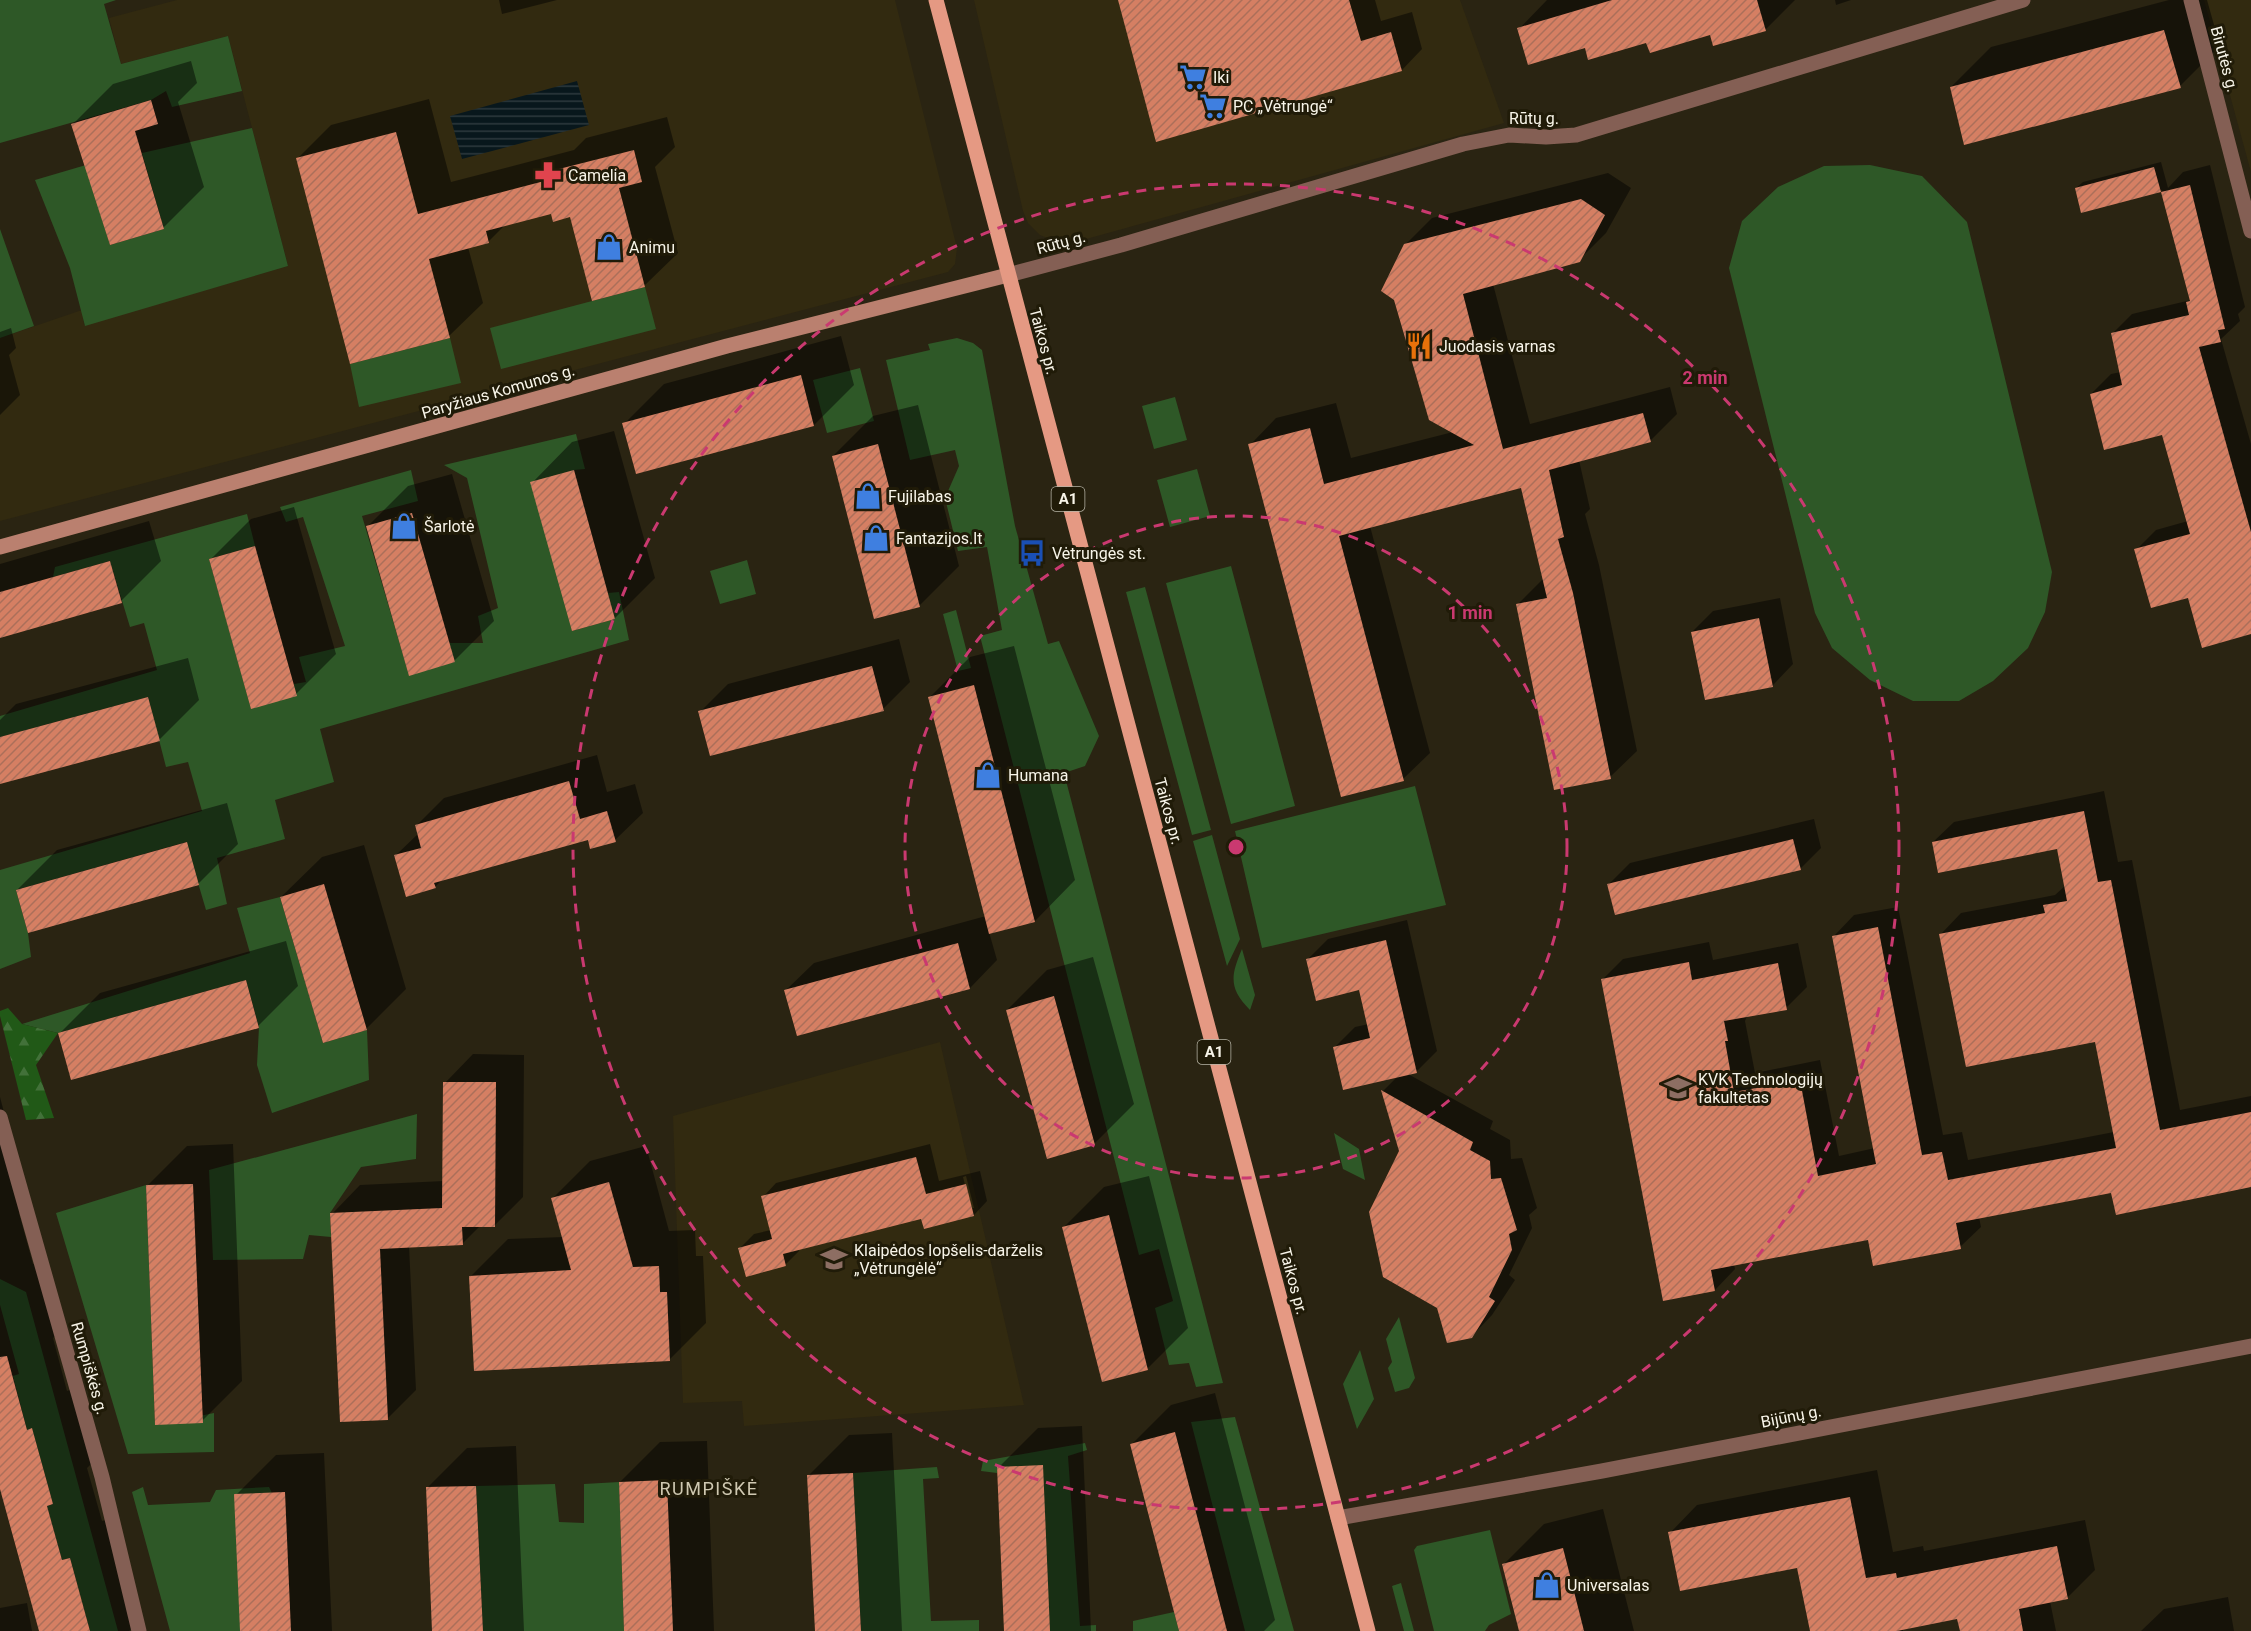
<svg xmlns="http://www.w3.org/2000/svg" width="2251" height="1631" font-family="Roboto,sans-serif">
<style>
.built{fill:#322a10}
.green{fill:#2e5827}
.forest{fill:url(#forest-firs)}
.water{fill:url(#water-rules)}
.shadow{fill:#0007;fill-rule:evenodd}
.building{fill:url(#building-hatch)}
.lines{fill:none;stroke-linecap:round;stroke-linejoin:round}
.street{stroke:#845f54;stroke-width:15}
.secondary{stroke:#ba806f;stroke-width:15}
.primary{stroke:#e59983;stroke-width:15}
.ring{fill:none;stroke:#ca3970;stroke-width:3;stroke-dasharray:10 8}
.labels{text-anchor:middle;stroke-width:6;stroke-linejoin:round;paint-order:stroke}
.shield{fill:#201b08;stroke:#b7b4a6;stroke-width:1.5}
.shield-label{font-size:15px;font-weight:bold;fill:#f8f5e9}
.street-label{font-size:16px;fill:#f8f5e9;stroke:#201b08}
.poi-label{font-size:16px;fill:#f8f5e9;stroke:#201b08;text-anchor:start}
.neighbourhood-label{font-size:18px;letter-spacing:1.5px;fill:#cfc8b1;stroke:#201b08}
.centre{fill:#ca3970;stroke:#201b08;stroke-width:3}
.ring-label{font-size:18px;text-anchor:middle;font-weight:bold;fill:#ca3970;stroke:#201b08;stroke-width:6;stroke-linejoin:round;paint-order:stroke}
</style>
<defs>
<pattern id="forest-firs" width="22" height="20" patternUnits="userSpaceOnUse" patternTransform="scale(1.5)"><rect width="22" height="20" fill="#215917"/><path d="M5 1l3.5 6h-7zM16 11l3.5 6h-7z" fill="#427139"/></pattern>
<pattern id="water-rules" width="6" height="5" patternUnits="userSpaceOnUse" patternTransform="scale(1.5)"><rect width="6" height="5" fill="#08171c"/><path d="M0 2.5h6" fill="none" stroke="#2d393d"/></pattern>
<pattern id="building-hatch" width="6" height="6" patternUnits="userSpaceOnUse" patternTransform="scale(1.5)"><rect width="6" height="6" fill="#d57f63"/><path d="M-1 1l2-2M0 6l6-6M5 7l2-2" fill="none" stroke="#ab6f5a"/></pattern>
</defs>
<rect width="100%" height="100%" fill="#2a2412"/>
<!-- built -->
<path class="built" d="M177,0H895L957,248L955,264L948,272L0,521V338L82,310L84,325L288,266L228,36L121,64L109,18Z
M974,0H1460L1504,123L1079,241L1057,242L1040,235L1028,223L1023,211Z
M2204,0H2251V172Z
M940,1042L1024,1405L744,1426L742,1401L683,1403L673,1116Z"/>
<!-- green -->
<path class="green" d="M0,0H116L104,4L121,64L228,36L242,91L172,107L166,91L151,100L0,143Z
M252,128L288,266L85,326L70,268L35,180L86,165L110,245L164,229L142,153Z
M1870,165L1922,176L1967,222L2052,572L2045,612L2028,648L1993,681L1959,701H1913L1870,680L1832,648L1815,613L1729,268L1742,221L1778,187L1824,166Z
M0,229L34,326L0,338Z
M645,287L656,329L501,369L490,328Z
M450,338L461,383L359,407L350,364Z
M957,338L973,343L982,350L1015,526L1048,644L1059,641L1099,736L1085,766L1064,773L1223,1383L1196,1387L1189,1363L1169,1365L1155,1308L1173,1301L1159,1249L1139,1255L980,636L1002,630L987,547L958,551L945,498L959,466L955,450L910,460L886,360L930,350L928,344Z
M860,368L874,421L827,433L813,380Z
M1175,397L1187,440L1154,449L1142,406Z
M576,434L585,469L574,470L572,631L615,619L608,593L619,592L629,640L320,729L334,782L275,800L285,839L217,858L227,904L206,910L186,842L16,890L28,933L31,957L0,969V870L202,811L188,762L166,767L148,697L0,737V716L157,670L144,623L130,627L110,561L53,577L55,567L247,514L255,546L209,559L251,708L294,684L306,682L299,657L345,646L303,517L286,522L280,507L411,470L418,501L362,516L409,675L454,662L449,643H483L478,616L498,608L467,478L444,465Z
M1197,469L1210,516L1170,527L1157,480Z
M747,560L756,594L720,604L710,571Z
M1231,566L1295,806L1231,824L1166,583Z
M1145,587L1211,830L1192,835L1126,592Z
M956,610L971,668L958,671L943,614Z
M1415,786L1446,905L1262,948L1235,831Z
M1212,835L1240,939L1227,966L1193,841Z
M280,897L323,1043L367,1030L369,1080L272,1113L257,1065L259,1027L246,980L58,1033L22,1024L250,953L237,908Z
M1242,949L1255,995L1250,1010C1228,988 1231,975 1242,949Z
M417,1114L416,1159L361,1167L330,1213L331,1237L309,1235L303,1259L213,1260L209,1170Z
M1334,1133L1359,1149L1365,1180L1343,1169Z
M146,1185L155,1425L214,1413V1452L128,1454L56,1213Z
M0,1279L26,1292L118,1631H90L70,1558L62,1560L47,1506L53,1504L32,1429L27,1430L13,1376L19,1374L0,1305Z
M1399,1317L1415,1378L1409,1388L1395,1392L1388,1368L1392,1362L1386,1339Z
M1360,1350L1374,1399L1357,1429L1343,1384Z
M1235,1417L1294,1631H1245L1191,1422Z
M1085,1443L1087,1450L1068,1456L1080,1626L1096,1625V1631H1050L997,1467V1473L981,1471L983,1461Z
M937,1467L939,1478L923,1479L931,1621L979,1620V1631H861L853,1473Z
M619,1482L624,1631H483L476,1486L555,1484L559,1522L584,1523V1484Z
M143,1487L148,1505L210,1502L216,1490L269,1487L272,1493L240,1631H170L132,1492Z
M1490,1530L1511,1614L1489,1625L1485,1631H1434L1414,1550L1417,1546Z
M1401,1583L1414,1631H1404L1392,1586Z
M1174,1612L1179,1631H1133V1621Z"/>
<!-- forest -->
<path class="forest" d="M8,1008L22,1024L58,1033L36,1065L54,1118L26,1120L0,1016V1011Z"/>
<!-- water -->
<path class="water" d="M577,81L589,125L462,159L450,116Z"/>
<!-- shadow -->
<path class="shadow" d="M499,0H557L502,14Z
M1120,0H1375L1381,21L1412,12L1422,49L1402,70L1157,140Z
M1547,0H1795L1766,29L1714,44L1711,33L1586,46L1519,29Z
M1835,0H1851L1836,5Z
M2169,0H2207L2220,46L2180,86L1951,87L1991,47Z
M191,61L197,83L178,102L204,187L164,227L111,243L73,124L113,84Z
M429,99L451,182L574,150L586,138L667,117L675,147L655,167L678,253L644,286L571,215L552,212L506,224L488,242L468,247L483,303L449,336L298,158L331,125Z
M2161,162L2168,188L2183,172L2210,165L2245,307L2238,314L2240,321L2221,339L2251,444V633L2189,596L2136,550L2156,530L2188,521L2163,433L2091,394L2111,374L2121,372L2112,334L2132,314L2191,300L2162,190L2082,211L2076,188L2083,182Z
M1608,173L1631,188L1606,233L1579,260L1493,284L1530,424L1670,387L1677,414L1650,441L1579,460L1590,509L1585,514L1599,565L1637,751L1610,777L1517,605L1544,578L1522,486L1370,526L1430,753L1403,779L1250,445L1276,418L1336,403L1351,458L1453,432L1405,245L1432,218Z
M11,328L16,348L9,355L20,395L0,415V332Z
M841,336L854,385L814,425L637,472L624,424L664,384Z
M918,405L959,566L919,606L833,456L873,416Z
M614,431L655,578L615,618L532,483L572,442Z
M452,474L494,621L454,661L368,526L408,486Z
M294,507L336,654L296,694L211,559L251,519Z
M149,521L161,561L121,601L0,636V564Z
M1780,598L1793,664L1773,685L1706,699L1692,632L1713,611Z
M899,639L910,682L883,709L700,712L728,684Z
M1014,646L1075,880L1035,921L989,932L997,960L970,988L786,990L814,963L986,916L930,697L970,657Z
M188,658L199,700L159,740L0,783V720L16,704Z
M597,755L607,792L635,784L643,813L615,840L589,839L443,879L435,887L396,855L419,833L417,825L444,798Z
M2104,791L2118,862L2132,860L2180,1110L2251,1096V1186L2113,1192L1979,1217L1981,1227L1960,1247L1869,1238L1734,1264L1735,1269L1715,1290L1602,980L1623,959L1709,942L1713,960L1798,943L1807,987L1786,1008L1747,1016L1745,1021L1755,1073L1820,1060L1839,1156L1875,1148L1834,936L1854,915L1898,907L1943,1135L1962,1132L1968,1160L2114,1132L2097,1041L1941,934L1961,913L2055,895L2066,885L2058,847L1933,842L1954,822Z
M227,803L238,844L198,884L17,890L57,850Z
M1814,819L1821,848L1800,869L1609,884L1630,863Z
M364,845L406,989L366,1029L281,897L322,857Z
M1407,920L1437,1051L1416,1072L1408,1074L1493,1121L1490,1129L1510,1140L1511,1159L1522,1158L1537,1208L1529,1215L1532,1228L1509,1275L1515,1280L1492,1315L1471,1337L1400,1151L1383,1091L1398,1076L1334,1048L1355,1027L1369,1024L1360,989L1308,959L1328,939Z
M286,941L298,986L258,1026L60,1033L100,993Z
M1093,957L1134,1104L1094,1144L1007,1010L1047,970Z
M473,1054L524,1055L523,1197L494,1226H480L462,1244L409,1246L416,1390L388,1418L332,1214L360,1185L444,1181L445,1083Z
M0,1097L28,1204L19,1213L33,1264L39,1263L59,1333L53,1338L67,1391L72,1389L92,1463L87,1468L102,1521L110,1519L134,1626L129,1631H41L0,1483Z
M233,1144L242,1381L202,1421L147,1186L187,1146Z
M930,1144L939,1181L980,1171L987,1201L974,1215L922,1217L798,1248L799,1251L785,1265L740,1248L754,1234L771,1230L763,1197L776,1183ZM966,1176L974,1208H971L963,1177Z
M646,1146L669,1231L695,1230L696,1256H703L706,1323L669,1360L471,1276L508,1239L564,1237L553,1198L590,1161Z
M1149,1176L1188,1328L1148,1368L1103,1380L1064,1227L1104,1187Z
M1215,1393L1275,1620L1264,1631H1180L1131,1445L1171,1405Z
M1082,1426L1091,1631H1005L998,1468L1038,1428Z
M892,1433L902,1631H816L809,1475L849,1435Z
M707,1441L714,1631H626L620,1482L660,1442Z
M516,1446L524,1631H433L427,1488L467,1448Z
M324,1453L332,1631H242L236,1495L276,1455Z
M1877,1470L1893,1552L1923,1546L1924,1551L2085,1520L2095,1570L2067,1598L2050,1601L2056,1631H1961L1958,1617L1903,1628V1631H1811L1799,1566L1670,1533L1697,1505Z
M1603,1509L1634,1631H1521L1504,1564L1544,1524Z
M2228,1597L2234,1631H2141L2164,1609Z
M27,1603L32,1631H0V1608Z"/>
<!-- building -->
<path class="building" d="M1118,0H1349L1361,41L1391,32L1402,71L1156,142Z
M1612,0H1757L1766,31L1713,46L1710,35L1650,53L1646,43L1588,60L1585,48L1528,65L1517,28Z
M2164,30L2181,88L1964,145L1950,87Z
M151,100L158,124L135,131L164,229L110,245L71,124Z
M396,132L418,214L552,179L551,171L634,150L642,182L619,188L645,287L592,301L570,217L553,222L551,214L486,231L489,243L429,259L450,338L350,364L296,158Z
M2154,167L2161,192L2081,213L2075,188Z
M2190,185L2225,329L2218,330L2221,342L2199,347L2251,532V634L2202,648L2188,598L2151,608L2134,549L2190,534L2162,435L2104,450L2090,394L2122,385L2111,333L2189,315L2186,302L2190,301L2161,192Z
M1581,199L1605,215L1580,262L1463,294L1503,449L1643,413L1651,442L1549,470L1564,537L1558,539L1573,593L1611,779L1554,790L1516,604L1547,598L1521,488L1339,536L1404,781L1341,797L1248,444L1310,428L1324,484L1474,445L1429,420L1394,300L1381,291L1404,244Z
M801,375L814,426L636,474L622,423Z
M878,444L920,607L874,619L832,456Z
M574,470L615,619L572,631L530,482Z
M412,513L455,662L409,676L366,526Z
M255,546L297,696L251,709L209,559Z
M110,561L122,603L0,638V592Z
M1759,618L1773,687L1705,700L1691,632Z
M872,666L884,711L710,756L698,711Z
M974,685L1035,922L989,934L928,697Z
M148,697L160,741L0,784V737Z
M569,781L580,819L607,811L616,842L590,849L588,840L434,883L436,888L406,897L394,855L421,848L415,825Z
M2084,811L2098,882L2111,880L2160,1130L2251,1112V1187L2116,1215L2111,1193L1956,1223L1961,1249L1873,1266L1868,1240L1711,1270L1715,1291L1663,1301L1601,979L1689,962L1692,980L1778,963L1787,1010L1724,1021L1728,1041H1725L1734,1092L1800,1080L1818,1176L1876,1164L1832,936L1878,927L1922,1155L1942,1152L1948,1180L2116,1148L2095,1042L1966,1067L1939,934L2045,913L2043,905L2067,901L2057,849L1938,873L1932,842Z
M1793,839L1801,870L1615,915L1607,884Z
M187,842L199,885L28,933L16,890Z
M324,884L367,1030L323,1043L280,897Z
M1386,940L1417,1073L1343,1090L1333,1047L1370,1038L1359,990L1316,1001L1306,959Z
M958,943L970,989L797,1036L784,990Z
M246,980L259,1028L71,1080L58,1033Z
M1054,996L1095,1145L1047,1159L1006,1010Z
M443,1082H496L495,1227H462L463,1245L380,1249L388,1420L340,1422L330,1213L442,1208Z
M1381,1090L1473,1142L1470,1150L1490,1161L1491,1179L1501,1178L1517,1230L1509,1234L1512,1250L1489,1297L1495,1301L1472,1338L1447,1343L1437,1308L1383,1277L1369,1212L1399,1151Z
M916,1157L926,1194L966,1184L974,1216L924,1229L921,1219L783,1254L786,1266L746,1277L738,1248L772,1239L761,1196Z
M609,1182L633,1267L659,1266L660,1292H667L670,1361L474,1371L469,1276L571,1270L551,1198Z
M193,1184L203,1423L155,1425L146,1185Z
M1109,1215L1148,1370L1102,1382L1062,1227Z
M7,1356L27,1430L32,1428L53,1504L47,1506L62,1560L70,1558L90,1631H39L0,1489V1357Z
M1175,1432L1227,1631H1179L1130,1444Z
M1043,1465L1050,1631H1004L997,1467Z
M853,1473L861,1631H815L807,1475Z
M667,1480L673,1631H624L619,1482Z
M476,1486L483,1631H432L426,1487Z
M285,1492L291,1631H240L234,1494Z
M1850,1497L1866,1578L1896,1573L1897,1578L2057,1546L2068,1599L2019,1609L2023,1631H1960L1957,1619L1897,1631H1810L1797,1568L1680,1591L1668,1532Z
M1563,1548L1584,1631H1519L1502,1564Z"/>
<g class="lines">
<!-- street -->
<path class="street" d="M2191,0L2251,231
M1008,275L1121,245L1463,144L1509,135L1546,137L1576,135L2023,0
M0,1117L102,1477L139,1631
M1338,1518L1602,1471L2251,1346"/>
<!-- secondary -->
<path class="secondary" d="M0,547L727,346L1008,275"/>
<!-- primary -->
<path class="primary" d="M936,0L1368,1631"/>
</g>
<!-- distance rings -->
<g class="ring">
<circle cx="1236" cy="847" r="331"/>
<circle cx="1236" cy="847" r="663"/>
</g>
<!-- icons -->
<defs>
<symbol id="supermarket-bare" viewBox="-9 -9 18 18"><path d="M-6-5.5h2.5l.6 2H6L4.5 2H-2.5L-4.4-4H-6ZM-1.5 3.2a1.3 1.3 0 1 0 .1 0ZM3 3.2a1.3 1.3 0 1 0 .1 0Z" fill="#3f7fe0" stroke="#201b08" stroke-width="2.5" paint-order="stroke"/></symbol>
<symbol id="pharmacy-bare" viewBox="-9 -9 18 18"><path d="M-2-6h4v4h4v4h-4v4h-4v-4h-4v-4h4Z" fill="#e0444e" stroke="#201b08" stroke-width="2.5" paint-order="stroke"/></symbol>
<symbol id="shop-bare" viewBox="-9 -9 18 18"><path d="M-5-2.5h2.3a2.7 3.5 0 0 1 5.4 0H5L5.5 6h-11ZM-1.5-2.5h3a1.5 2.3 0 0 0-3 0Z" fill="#3f7fe0" stroke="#201b08" stroke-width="2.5" paint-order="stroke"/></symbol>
<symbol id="restaurant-bare" viewBox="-9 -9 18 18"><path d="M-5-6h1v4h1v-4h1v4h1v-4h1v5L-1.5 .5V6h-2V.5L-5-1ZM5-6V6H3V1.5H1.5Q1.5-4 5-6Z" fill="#e8710a" stroke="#201b08" stroke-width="2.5" paint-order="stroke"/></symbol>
<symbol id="bus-bare" viewBox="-9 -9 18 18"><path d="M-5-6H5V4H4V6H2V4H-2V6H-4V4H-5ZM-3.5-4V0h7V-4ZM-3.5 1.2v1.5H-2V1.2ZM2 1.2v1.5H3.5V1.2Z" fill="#1a4fb4" stroke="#201b08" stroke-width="2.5" paint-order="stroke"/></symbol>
<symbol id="university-bare" viewBox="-9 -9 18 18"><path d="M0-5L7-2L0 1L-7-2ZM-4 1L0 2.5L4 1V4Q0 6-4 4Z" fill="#8d6e63" stroke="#201b08" stroke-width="2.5" paint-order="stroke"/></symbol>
<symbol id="school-bare" viewBox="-9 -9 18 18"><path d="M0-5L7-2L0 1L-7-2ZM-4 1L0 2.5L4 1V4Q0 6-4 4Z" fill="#8d6e63" stroke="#201b08" stroke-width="2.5" paint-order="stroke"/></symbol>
</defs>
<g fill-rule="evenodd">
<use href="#supermarket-bare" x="1174" y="58" width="38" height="38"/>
<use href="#supermarket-bare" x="1194" y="87" width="38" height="38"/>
<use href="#pharmacy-bare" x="529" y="156" width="38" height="38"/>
<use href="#shop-bare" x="590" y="228" width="38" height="38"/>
<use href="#restaurant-bare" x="1400" y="327" width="38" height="38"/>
<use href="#shop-bare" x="849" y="477" width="38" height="38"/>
<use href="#shop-bare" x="385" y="507" width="38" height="38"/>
<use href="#shop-bare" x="857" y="519" width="38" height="38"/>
<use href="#bus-bare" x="1013" y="534" width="38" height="38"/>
<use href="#shop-bare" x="969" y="756" width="38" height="38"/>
<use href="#university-bare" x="1659" y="1069" width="38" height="38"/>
<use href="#school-bare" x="815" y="1240" width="38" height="38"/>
<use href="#shop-bare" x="1528" y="1566" width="38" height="38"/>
</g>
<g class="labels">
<!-- shield labels -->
<g class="shield">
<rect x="1051.5" y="487" width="33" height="24" rx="4.5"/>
<rect x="1197.5" y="1040" width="33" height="24" rx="4.5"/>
</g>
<g class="shield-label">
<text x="1068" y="504">A1</text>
<text x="1214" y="1057">A1</text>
</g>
<!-- street labels -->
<g class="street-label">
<text transform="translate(2225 59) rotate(75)" y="6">Birutės g.</text>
<text x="1534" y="124">Rūtų g.</text>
<text transform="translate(1061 242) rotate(-15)" y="6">Rūtų g.</text>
<text transform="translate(1044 341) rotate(75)" y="6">Taikos pr.</text>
<text transform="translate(498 391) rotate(-16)" y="6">Paryžiaus Komunos g.</text>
<text transform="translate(1169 811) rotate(75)" y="6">Taikos pr.</text>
<text transform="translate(1294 1281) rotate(75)" y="6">Taikos pr.</text>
<text transform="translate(90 1368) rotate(74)" y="6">Rumpiškės g.</text>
<text transform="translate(1791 1416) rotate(-11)" y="6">Bijūnų g.</text>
</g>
<!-- poi labels -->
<g class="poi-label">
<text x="1213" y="83">Iki</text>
<text x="1233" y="112">PC „Vėtrungė“</text>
<text x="568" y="181">Camelia</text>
<text x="629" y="253">Animu</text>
<text x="1439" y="352">Juodasis varnas</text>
<text x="888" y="502">Fujilabas</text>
<text x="424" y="532">Šarlotė</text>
<text x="896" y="544">Fantazijos.lt</text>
<text x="1052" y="559">Vėtrungės st.</text>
<text x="1008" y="781">Humana</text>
<text x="1698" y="1085">KVK Technologijų<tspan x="1698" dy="18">fakultetas</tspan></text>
<text x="854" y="1256">Klaipėdos lopšelis-darželis<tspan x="854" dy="18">„Vėtrungėlė“</tspan></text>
<text x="1567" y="1591">Universalas</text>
</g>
<!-- neighbourhood labels -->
<g class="neighbourhood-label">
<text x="709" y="1495">RUMPIŠKĖ</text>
</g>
</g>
<circle cx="1236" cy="847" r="9" class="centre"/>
<g class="ring-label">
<text x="1705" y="384">2 min</text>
<text x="1470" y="619">1 min</text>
</g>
</svg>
